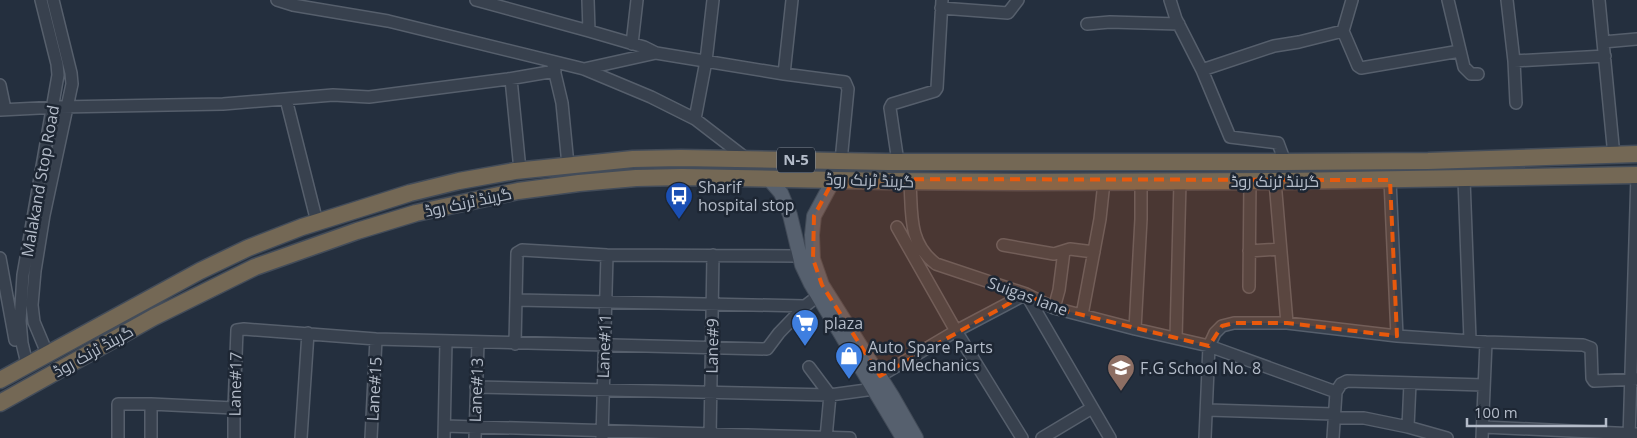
<svg xmlns="http://www.w3.org/2000/svg" width="1637" height="438" font-family="'Open Sans',Cairo,sans-serif">
<style>
.lines{fill:none;stroke-linecap:round;stroke-linejoin:round}
.minor-casing{stroke:#565f6c;stroke-width:14}
.major-casing{stroke:#414a57;stroke-width:16}
.highway-casing{stroke:#434c59;stroke-width:19}
.minor{stroke:#38414e;stroke-width:11}
.major{stroke:#56606e;stroke-width:14}
.highway{stroke:#746855;stroke-width:16}
.marked{fill:#e8590c;fill-opacity:0.2;stroke:#e8590c;stroke-width:4;stroke-dasharray:10 6;stroke-linejoin:round}
.labels{text-anchor:middle;stroke-width:5;stroke-linejoin:round;paint-order:stroke}
.shield{fill:#1d2633;stroke:#878f9c;stroke-width:1}
.shield-label{font-size:15px;font-weight:bold;fill:#b4bcc9}
.street-label{font-size:16px;fill:#b4bcc9;stroke:#1d2633}
.poi-label{font-size:16px;fill:#b4bcc9;stroke:#1d2633;text-anchor:start}
</style>
<rect width="100%" height="100%" fill="#242f3e"/>
<g class="lines">
<defs>
<path id="minor" d="M277,0L293,5L388,21L584,69L651,97L695,119L747,159
M476,0L589,31L644,47L656,53
M588,0L589,31
M1170,0L1176,19L1202,70
M1448,0L1464,67L1471,74H1478
M1507,0L1514,61L1516,103
M1599,0L1614,156
M941,8L1008,13L1018,0
M1087,24L1110,22L1179,24
M1343,31L1358,66L1361,68L1460,51
M1603,42L1637,39
M632,44L637,0
M1514,61L1605,56
M553,65L562,103L568,165
M584,69L656,53L784,74L845,82L848,89L841,161
M784,74L792,0
M511,79L520,170
M0,85L5,109
M286,99L317,222
M0,110L59,107L223,104L333,95L369,97L508,79L555,71
M695,119L706,61L713,0
M898,162L890,108L892,104L935,91L937,88L942,0
M1285,162L1278,143L1230,137L1202,70L1274,46L1299,42L1343,31L1352,0
M1464,179L1470,340
M1390,180L1397,336
M1275,181L1287,323
M910,182C912,214 908,243 936,264L1026,294L1054,308L1135,329L1209,346L1336,392
M897,227L956,331L1022,438
M1003,245L1054,254L1070,249L1094,252
M1249,251L1280,249
M0,258L15,340
M1249,287L1250,181
M517,300L805,306
M1054,308L1059,290L1064,251
M1082,315L1100,219L1104,182
M1135,329L1141,219V182
M1176,338L1180,182
M515,344L517,253L522,250L607,255L800,256
M47,353L34,322L32,305L35,271L44,215L72,84L71,73L53,0
M27,364L22,343L20,321L23,275L58,75L57,64L41,0
M809,367L830,395L826,438
M880,376L956,331L1026,294L1110,438
M476,387L830,395L874,389
M1208,410L1334,414
M1334,418H1364L1408,427L1447,438
M445,426L850,438
M1408,427L1410,383
M1483,427L1637,434
M118,438V404H151
M151,438V404L234,408
M234,438V408L237,330L244,329L376,339L767,349L779,333L805,306L818,296
M301,438L308,333
M371,438L376,339
M444,438L446,341
M475,438L478,342
M602,438L607,255
M710,438L713,255
M1042,438L1092,408
M1205,438L1209,346L1215,333L1222,326L1234,323H1287L1397,336L1486,342L1583,345L1591,348L1592,378L1594,381L1637,379
M1333,438L1336,392L1341,384L1347,381L1484,385
M1482,438L1486,342
M1629,438L1637,175"/>
<path id="major" d="M768,178L781,193L790,215L802,265L811,284L903,438
M834,179L814,216L812,235L813,259L822,285L892,396L916,438"/>
<path id="highway" d="M0,380L200,271L248,248L302,227L410,193L459,181L515,171L633,159L681,158L887,162H1285L1428,161L1637,154
M0,403L154,317L255,267L357,231L416,213L518,191L579,183L636,178L682,177L887,181L1024,182L1285,181L1637,175"/>
</defs>
<!-- minor casing -->
<use href="#minor" class="minor-casing"/>
<!-- major casing -->
<use href="#major" class="major-casing"/>
<!-- highway casing -->
<use href="#highway" class="highway-casing"/>
<!-- minor -->
<use href="#minor" class="minor"/>
<!-- major -->
<use href="#major" class="major"/>
<!-- highway -->
<use href="#highway" class="highway"/>
</g>
<!-- marked area -->
<path class="marked" d="M834,179L1390,180L1397,336L1287,323H1234L1222,326L1209,346L1054,308L1026,294L880,376L822,285L813,259L814,216Z"/>
<!-- icons -->
<defs>
<symbol id="bus-pin" viewBox="-11 -11 22 30"><path d="M0 17L-7.5 6A9.5 9.5 0 1 1 7.5 6Z" fill="#1a4fb4" stroke="#1d2633"/><path d="M-5-6H5V4H4V6H2V4H-2V6H-4V4H-5ZM-3.5-4V0h7V-4ZM-3.5 1.2v1.5H-2V1.2ZM2 1.2v1.5H3.5V1.2Z" fill="#fff"/></symbol>
<symbol id="supermarket-pin" viewBox="-11 -11 22 30"><path d="M0 17L-7.5 6A9.5 9.5 0 1 1 7.5 6Z" fill="#3f7fe0" stroke="#1d2633"/><path d="M-6-5.5h2.5l.6 2H6L4.5 2H-2.5L-4.4-4H-6ZM-1.5 3.2a1.3 1.3 0 1 0 .1 0ZM3 3.2a1.3 1.3 0 1 0 .1 0Z" fill="#fff"/></symbol>
<symbol id="shop-pin" viewBox="-11 -11 22 30"><path d="M0 17L-7.5 6A9.5 9.5 0 1 1 7.5 6Z" fill="#3f7fe0" stroke="#1d2633"/><path d="M-5-2.5h2.3a2.7 3.5 0 0 1 5.4 0H5L5.5 6h-11ZM-1.5-2.5h3a1.5 2.3 0 0 0-3 0Z" fill="#fff"/></symbol>
<symbol id="school-pin" viewBox="-11 -11 22 30"><path d="M0 17L-7.5 6A9.5 9.5 0 1 1 7.5 6Z" fill="#8d6e63" stroke="#1d2633"/><path d="M0-5L7-2L0 1L-7-2ZM-4 1L0 2.5L4 1V4Q0 6-4 4Z" fill="#fff"/></symbol>
</defs>
<g fill-rule="evenodd">
<use href="#bus-pin" x="663" y="180" width="32" height="43"/>
<use href="#supermarket-pin" x="789" y="307" width="32" height="43"/>
<use href="#shop-pin" x="833" y="340" width="32" height="43"/>
<use href="#school-pin" x="1105" y="352" width="32" height="43"/>
</g>
<g class="labels">
<!-- shield labels -->
<rect class="shield" x="777" y="147.5" width="38" height="25" rx="4"/>
<g class="shield-label">
<text x="796" y="165">N-5</text>
</g>
<!-- street labels -->
<g class="street-label">
<text transform="translate(870 180) rotate(2)" y="6">گرینڈ ٹرنک روڈ</text>
<text transform="translate(40 181) rotate(-80)" y="6">Malakand Stop Road</text>
<text x="1275" y="187">گرینڈ ٹرنک روڈ</text>
<text transform="translate(468 202) rotate(-12)" y="6">گرینڈ ٹرنک روڈ</text>
<text transform="translate(1028 296) rotate(20)" y="6">Suigas lane</text>
<text transform="translate(604 346) rotate(-88)" y="6">Lane#11</text>
<text transform="translate(712 346) rotate(-89)" y="6">Lane#9</text>
<text transform="translate(93 351) rotate(-29)" y="6">گرینڈ ٹرنک روڈ</text>
<text transform="translate(235 384) rotate(-89)" y="6">Lane#17</text>
<text transform="translate(374 389) rotate(-87)" y="6">Lane#15</text>
<text transform="translate(476 390) rotate(-88)" y="6">Lane#13</text>
</g>
<!-- poi labels -->
<g class="poi-label">
<text x="698" y="193">Sharif<tspan x="698" dy="18">hospital stop</tspan></text>
<text x="824" y="329">plaza</text>
<text x="868" y="353">Auto Spare Parts<tspan x="868" dy="18">and Mechanics</tspan></text>
<text x="1140" y="374">F.G School No. 8</text>
</g>
</g>
<!-- scale -->
<path d="M1467 418v8h139v-8" fill="none" stroke="#b4bcc9" stroke-width="2.5"/>
<text x="1474" y="418" font-size="15" fill="#b4bcc9" stroke="#1d2633" stroke-width="4" paint-order="stroke">100 m</text>
</svg>
